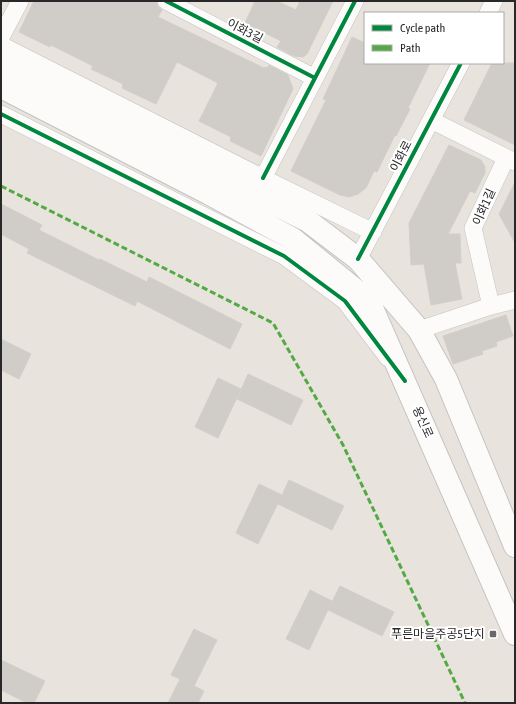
<svg xmlns="http://www.w3.org/2000/svg" width="516" height="704" font-family="'Asap Condensed','Noto Sans KR',sans-serif">
<style>
.building{fill:#d0cdc8;stroke:#d2cfc9}
.lines{fill:none;stroke-linecap:round;stroke-linejoin:round}
.minor-casing{stroke:#c4c3c2;stroke-width:18}
.secondary-casing{stroke:#c4c3c2;stroke-width:24}
.minor{stroke:#fcfbfa;stroke-width:17}
.secondary{stroke:#fcfbfa;stroke-width:22}
.quiet{stroke:#53aa44;stroke-width:3;stroke-dasharray:6 3;stroke-linecap:butt}
.cycleway-casing{stroke:#fff;stroke-width:6}
.cycleway{stroke:#00873e;stroke-width:4}
.poi-dot{fill:#6b6967;stroke:#fff;stroke-width:1.5}
.labels{text-anchor:middle;stroke-width:4;stroke-linejoin:round;paint-order:stroke}
.street-label{font-size:12px;fill:#282828;stroke:#fff}
.poi-label{font-size:12px;fill:#282828;stroke:#fff;text-anchor:end}
</style>
<rect width="100%" height="100%" fill="#e8e3dc"/>
<!-- building -->
<path class="building" d="M34,1H156L158,7L162,10L158,17L264,68L265,67L267,68L269,65L288,75L293,89L261,156L230,141L231,137L199,121L218,83L177,62L156,104L122,88L123,84L91,69L93,66L51,45L50,47L19,32Z
M255,1H277L296,10L300,1H333L307,54L303,57L294,56L277,47L281,41L245,23Z
M352,37L365,43V63H430L408,108L410,109L396,136L395,135L377,172L374,171L366,188L358,194L349,197L340,195L291,171L326,100L323,99Z
M492,63H515V145L464,120Z
M449,145L481,160L485,167V173L475,193L470,191L448,234H460L461,263H455L462,299L431,305L424,264L411,265L409,223Z
M515,182V243L499,214Z
M1,204L42,225L39,230L99,260L100,259L147,282L149,277L242,324L230,349L137,301L135,306L27,253L29,249L1,234Z
M506,315L513,336L496,342L497,346L482,351L483,354L453,364L443,336Z
M1,339L31,354L19,379L1,370Z
M248,374L303,400L291,425L237,399Z
M218,378L241,389L218,438L195,427Z
M289,480L344,506L332,530L278,504Z
M259,484L282,495L258,544L236,533Z
M340,586L394,612L382,636L328,610Z
M310,590L332,601L309,650L286,639Z
M194,629L217,640L194,686L204,691L198,703H168L180,679L171,675Z
M1,660L45,681L34,703H27L1,690Z"/>
<g class="lines">
<defs>
<path id="minor" d="M166,1L315,78
M488,13L494,1
M1,37L20,1
M1,45L263,178L373,232
M1,114L284,256L345,301L388,358
M431,120L515,162
M263,178L355,1
M358,259L461,63
M491,306L473,228L506,158
M419,330L491,306L515,300"/>
<path id="secondary" d="M1,64L240,187L308,221L358,259L419,330L446,379L515,546
M1,87L208,193L293,239L369,301L515,634"/>
</defs>
<!-- minor casing -->
<use href="#minor" class="minor-casing"/>
<!-- secondary casing -->
<use href="#secondary" class="secondary-casing"/>
<!-- minor -->
<use href="#minor" class="minor"/>
<!-- secondary -->
<use href="#secondary" class="secondary"/>
<!-- quiet -->
<path class="quiet" d="M1,186L273,323L343,445L465,703"/>
<defs>
<path id="cycleway" d="M166,1L315,78
M1,114L284,256L345,301L405,381
M263,178L355,1
M358,259L461,63"/>
</defs>
<!-- cycleway casing -->
<use href="#cycleway" class="cycleway-casing"/>
<!-- cycleway -->
<use href="#cycleway" class="cycleway"/>
</g>
<!-- markers -->
<rect class="poi-dot" x="489" y="630" width="8" height="8" rx="2"/>
<g class="labels">
<!-- street labels -->
<g class="street-label">
<text transform="translate(245 31) rotate(27)" y="4">이화3길</text>
<text transform="translate(401 156) rotate(-63)" y="4">이화로</text>
<text transform="translate(484 207) rotate(-66)" y="4">이화1길</text>
<text transform="translate(423 422) rotate(66)" y="4">용신로</text>
</g>
<!-- poi labels -->
<g class="poi-label">
<text x="485" y="638">푸른마을주공5단지</text>
</g>
</g>
<!-- border -->
<rect width="516" height="704" fill="none" stroke="#282828" stroke-width="4"/>
<!-- legend -->
<rect x="364" y="12" width="140" height="52" fill="#ffffff" stroke="#a9a9a9"/>
<rect x="372" y="25" width="20" height="6" fill="#00873e" stroke="#a9a9a9"/>
<text x="400" y="32" font-size="12" fill="#282828">Cycle path</text>
<rect x="372" y="45" width="20" height="6" fill="#53aa44" stroke="#a9a9a9"/>
<text x="400" y="52" font-size="12" fill="#282828">Path</text>
</svg>
